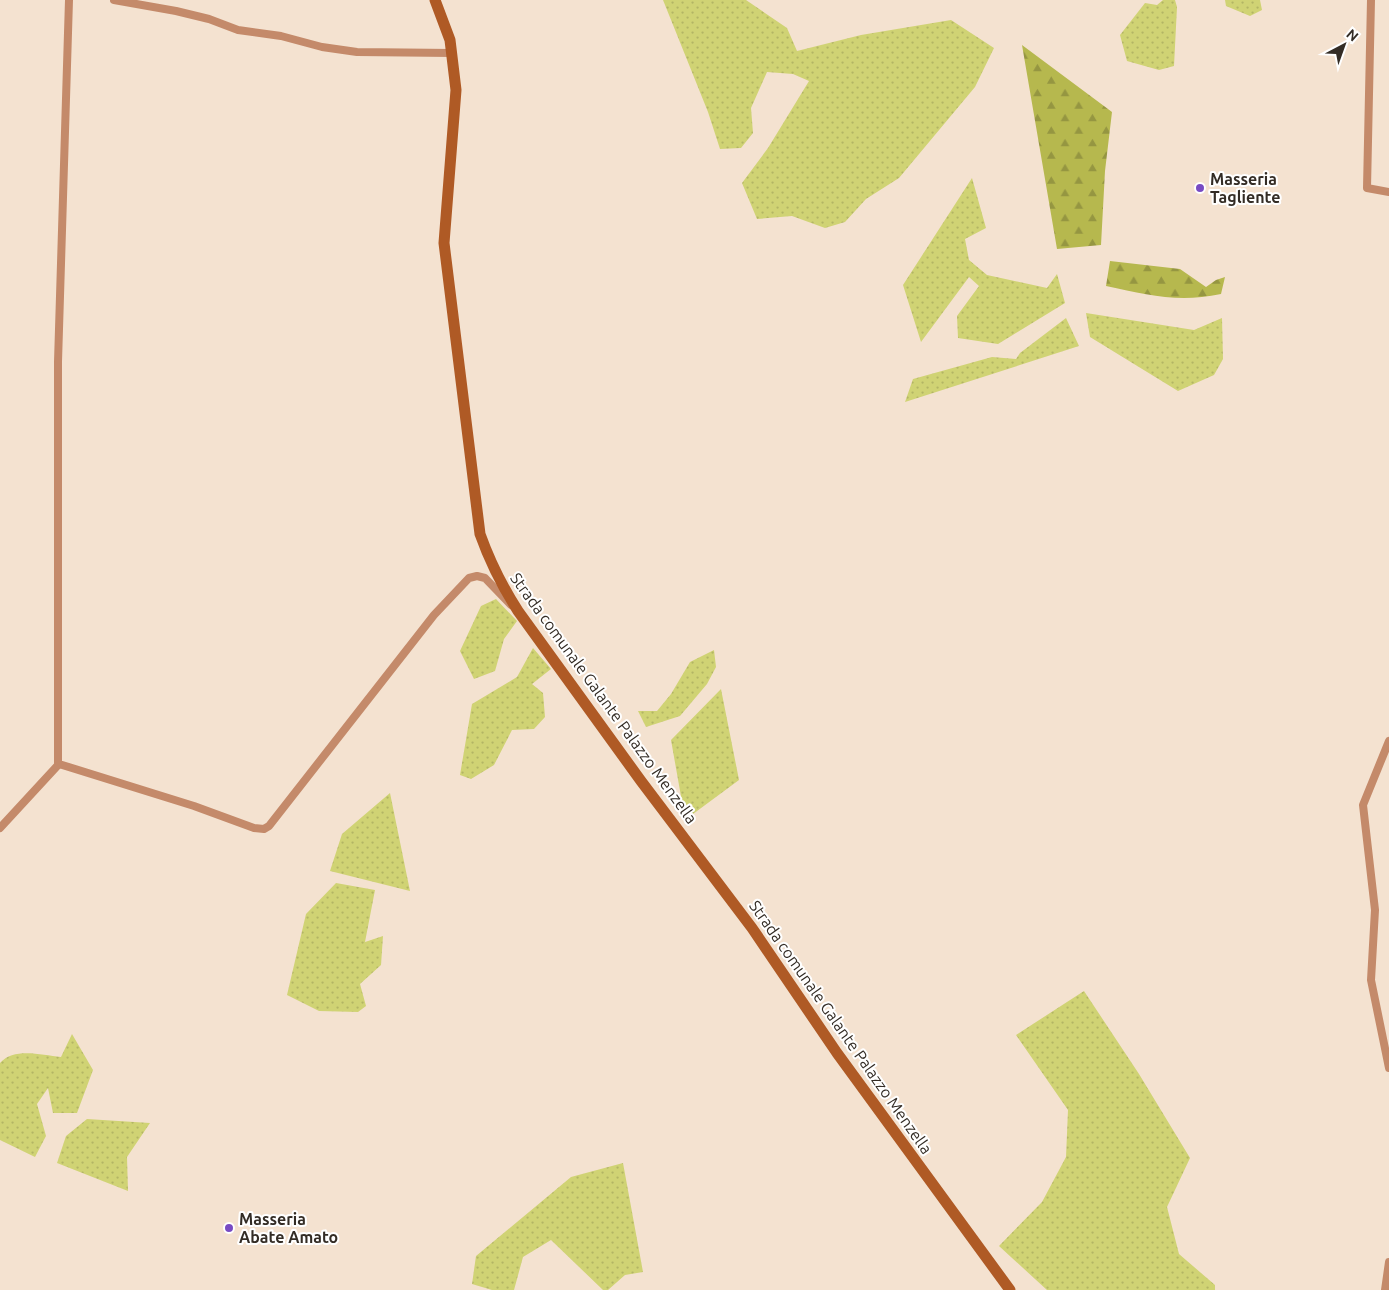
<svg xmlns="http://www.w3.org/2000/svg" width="1389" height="1290" font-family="Ubuntu,sans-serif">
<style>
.grass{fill:url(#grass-dots)}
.forest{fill:url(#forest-firs)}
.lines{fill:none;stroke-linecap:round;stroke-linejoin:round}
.street{stroke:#c48a6a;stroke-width:8}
.secondary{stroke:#af5a25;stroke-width:11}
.poi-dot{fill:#784bc3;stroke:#fff;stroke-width:2}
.labels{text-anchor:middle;stroke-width:4;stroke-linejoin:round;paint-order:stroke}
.poi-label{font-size:16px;font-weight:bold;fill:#332c25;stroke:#fff;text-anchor:start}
.street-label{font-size:16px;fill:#332c25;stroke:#fff}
</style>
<defs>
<pattern id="grass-dots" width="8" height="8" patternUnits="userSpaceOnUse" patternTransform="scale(1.25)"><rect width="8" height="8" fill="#d0d374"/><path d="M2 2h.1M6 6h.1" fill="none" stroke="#b3b564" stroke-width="1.8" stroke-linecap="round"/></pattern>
<pattern id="forest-firs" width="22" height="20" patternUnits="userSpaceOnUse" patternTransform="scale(1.25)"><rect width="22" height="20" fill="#b6b84e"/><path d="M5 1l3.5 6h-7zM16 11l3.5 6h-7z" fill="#959641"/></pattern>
</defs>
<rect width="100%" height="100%" fill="#f4e2d0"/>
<!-- grass -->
<path class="grass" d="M663,0H746L787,28L797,51L861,35L951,20L994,48L975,87L899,178L866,199L845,222L825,228L792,216L757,219L742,183L768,148L809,81L793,74L767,72L751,108L753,133L741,148L720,149L708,112Z
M1163,0H1175L1177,7L1174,66L1159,70L1127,61L1120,35L1145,3L1157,5Z
M1225,0H1260L1262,10L1250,16L1226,6Z
M972,178L986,228L965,239L969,260L987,275L1047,288L1057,274L1065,303L998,344L958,338L957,316L979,286L969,277L921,342L903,285Z
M1086,313L1194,330L1222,318L1223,359L1214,375L1178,391L1090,337Z
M1066,318L1079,346L905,402L913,379L992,357L1016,359L1020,353Z
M496,599L517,621L504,639L495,671L474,679L460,651L481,606Z
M533,648L551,669L532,684L543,693L545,717L534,729L512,730L494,765L471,779L460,775L472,704L517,677Z
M714,650L716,667L707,684L680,716L646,727L638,711H657L671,694L690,662Z
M721,689L739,780L693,814L682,802L671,740Z
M390,793L410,891L330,871L342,834Z
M336,883L375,890L365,942L383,936L381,965L360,984L366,1006L358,1012L319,1011L287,995L306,914Z
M1084,991L1139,1074L1190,1158L1167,1207L1179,1254L1215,1285V1290H1047L999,1246L1042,1202L1066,1157L1068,1110L1016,1035Z
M72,1034L93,1070L77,1113H53L48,1088L37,1104L46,1136L35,1157L0,1140V1063C14,1047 41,1055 61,1057Z
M87,1119L150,1123L127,1157L128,1191L57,1163L66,1136Z
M623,1163L643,1272L625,1275L608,1290H603L551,1240L523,1257L514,1290H492L472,1284L476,1256L571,1177Z"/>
<!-- forest -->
<path class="forest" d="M1022,45L1112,112L1105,171L1101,245L1057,249Z
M1110,261L1180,269L1206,287L1216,280L1225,277L1221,294C1178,303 1148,295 1106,286Z"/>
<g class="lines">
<!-- street -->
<path class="street" d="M114,0L176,11L209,19L238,30L281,36L322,47L357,52L452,53
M1371,0L1367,188L1389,192
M1389,741L1363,805L1375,910L1371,980L1389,1068
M58,764V362L69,0
M0,828L59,764L194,806L254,828L264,829L269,826L434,615L469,578L477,576L485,578L511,605
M1385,1290L1389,1262"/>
<!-- secondary -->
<path class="secondary" d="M435,0L450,40L456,90L444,243L480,534C490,562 502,586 518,611L641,781L752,928L837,1053L1010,1290"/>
</g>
<!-- markers -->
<g class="poi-dot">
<circle cx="1200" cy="188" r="5"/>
<circle cx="229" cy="1228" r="5"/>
</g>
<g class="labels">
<!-- poi labels -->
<g class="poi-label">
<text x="1210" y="185">Masseria<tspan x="1210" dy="18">Tagliente</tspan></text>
<text x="239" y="1225">Masseria<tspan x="239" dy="18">Abate Amato</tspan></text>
</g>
<!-- street labels -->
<g class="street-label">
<text transform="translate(604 698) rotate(54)" y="6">Strada comunale Galante Palazzo Menzella</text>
<text transform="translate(841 1027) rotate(55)" y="6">Strada comunale Galante Palazzo Menzella</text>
</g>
</g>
<!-- north arrow -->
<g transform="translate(1344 45) rotate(41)" stroke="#ffffff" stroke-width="4" paint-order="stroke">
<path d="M0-4L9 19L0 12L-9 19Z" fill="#332c25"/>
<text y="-8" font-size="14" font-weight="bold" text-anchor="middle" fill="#332c25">N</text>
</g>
</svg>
